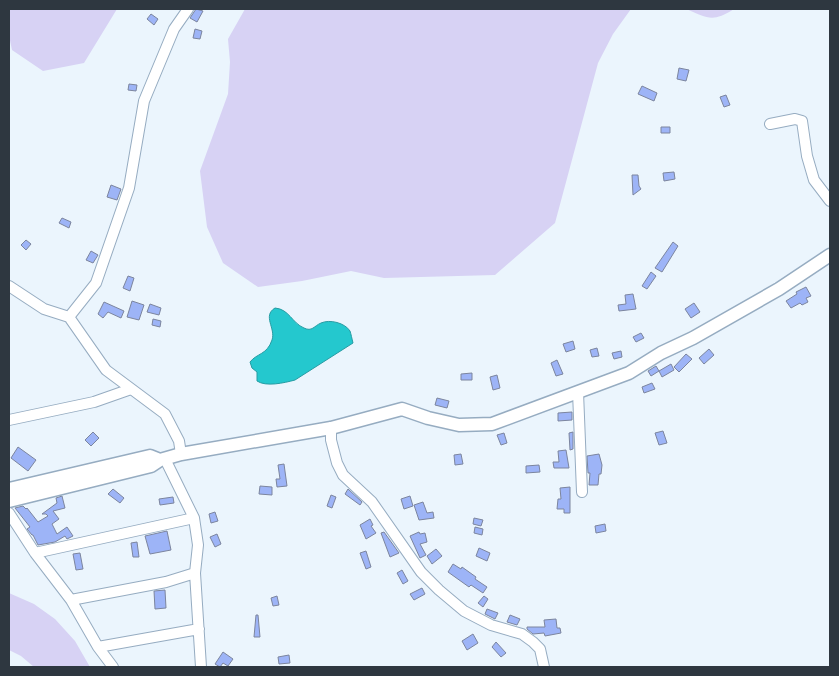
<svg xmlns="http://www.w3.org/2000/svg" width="839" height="676" font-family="'Open Sans',sans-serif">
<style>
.green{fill:#d7d2f4}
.water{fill:#24c8ce;stroke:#279ca3}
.building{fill:#9db4f7;stroke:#7c859e}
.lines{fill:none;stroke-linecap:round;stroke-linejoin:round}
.minor-casing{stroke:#96acc1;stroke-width:12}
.major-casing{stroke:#96acc1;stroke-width:15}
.minor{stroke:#fff;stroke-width:10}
.major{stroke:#fff;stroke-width:12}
</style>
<rect width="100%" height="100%" fill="#ebf5fd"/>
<!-- green -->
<path class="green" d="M9,9H117L84,63L43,71L12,50L9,36Z
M245,9H631L613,34L598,63L555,223L495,275L384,278L351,271L302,281L258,287L223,263L207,227L200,171L228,94L230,62L228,39Z
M686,9H734C712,23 708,18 686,9Z
M9,593L34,604L55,619L75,641L90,667H34L21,656L9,650Z"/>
<!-- water -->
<path class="water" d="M275,308C289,309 292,323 304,328C312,332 314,326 321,323C330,319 345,323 350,331C351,334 352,339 353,343L295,380C284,383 266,387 257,381V372L252,368L250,362C257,353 267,355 272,340C276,328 262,316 275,308Z"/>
<!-- building -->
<path class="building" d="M196,9L203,11L197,22L190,18Z
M151,14L158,19L154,25L147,19Z
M195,29L202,31L200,39L193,38Z
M679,68L689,70L686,81L677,79Z
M129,84L137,85L136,91L128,90Z
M642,86L657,93L654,101L638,94Z
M726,95L730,105L724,107L720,97Z
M661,127H670V133H661Z
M674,172L675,179L664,181L663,173Z
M632,175H638L639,186L641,189L633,195Z
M111,185L121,189L117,200L107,197Z
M62,218L71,222L69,228L59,223Z
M26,240L31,244L26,250L21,245Z
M673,242L678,246L662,272L655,268Z
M91,251L98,255L93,263L86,260Z
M651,272L656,276L647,289L642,286Z
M128,276L134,278L130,291L123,288Z
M806,287L811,296L806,298L808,302L802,305L800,303L791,308L786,301L797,294L796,292Z
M633,294L636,309L619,311L618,305L626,304L625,295Z
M132,301L144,305L139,320L127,317Z
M104,302L124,311L121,318L108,312L103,318L98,314Z
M694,303L700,312L691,318L685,309Z
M150,304L161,308L159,315L147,312Z
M153,319L161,321L160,327L152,325Z
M641,333L644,338L636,342L633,337Z
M573,341L575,349L566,352L563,344Z
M597,348L599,356L592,357L590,350Z
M709,349L714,355L704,364L699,358Z
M621,351L622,357L614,359L612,353Z
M686,354L692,359L679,372L674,367Z
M557,360L563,374L556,376L551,363Z
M671,364L674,370L662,377L659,371Z
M656,366L659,371L651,376L648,371Z
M472,373V380H461V374Z
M497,375L500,388L493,390L490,377Z
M652,383L655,389L644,393L642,387Z
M437,398L449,401L447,408L435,405Z
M572,412V420L558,421V413Z
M663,431L667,443L659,445L655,433Z
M93,432L99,438L91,446L85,440Z
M573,432V449L570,450L569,433Z
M504,433L507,443L501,445L497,435Z
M18,447L36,460L28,471L11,458Z
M566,450L569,468H554L553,462H559L558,451Z
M461,454L463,464L455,465L454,455Z
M599,454L602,465L601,474H599L598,485H589L590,473H588L587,456Z
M284,464L287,486L277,487L276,479H280L278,465Z
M539,465L540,472L526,473V466Z
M260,486L272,487V495L259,494Z
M570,487V513H564V509H557L558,499H561L560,488Z
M113,489L124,498L120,503L108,494Z
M348,489L362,502L360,505L345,494Z
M331,495L336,497L332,508L327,506Z
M62,496L65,508L53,511L59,519L52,524L57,534L67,527L73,536L67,539L65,536L55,542L38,545L33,535H32L27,529L30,527L15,508L23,506L26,509L27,508L38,522L48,516L46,514H42L57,503L56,498Z
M410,496L413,506L404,509L401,499Z
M173,497L174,503L160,505L159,499Z
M423,502L427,513L433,512L434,518L419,520L414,505Z
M215,512L218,521L211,523L209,514Z
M474,518L483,520L481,526L473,524Z
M370,519L373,525L371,526L376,533L366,539L360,525Z
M605,524L606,531L596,533L595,526Z
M475,527L483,529L482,535L474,533Z
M167,531L171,550L150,554L145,536Z
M384,532L399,553L390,557L381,533Z
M419,532L420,534L425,533L427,542L420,544L426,555L420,558L410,536Z
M217,534L221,544L215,547L210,537Z
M137,542L139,557H133L131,543Z
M479,548L490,553L487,561L476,556Z
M436,549L442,556L432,564L427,556Z
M366,551L371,567L366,569L360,553Z
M80,553L83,569L76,570L73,554Z
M453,564L461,569L462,567L476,577L475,579L487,587L483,593L471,585L469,587L448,572Z
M402,570L408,581L403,584L397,573Z
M422,588L425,594L414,600L410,594Z
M165,590L166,608L155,609L154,591Z
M277,596L279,605L273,606L271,598Z
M484,596L488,599L483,607L478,603Z
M487,609L498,613L495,619L485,614Z
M256,615H258L260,637H254Z
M510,615L520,619L517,625L507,622Z
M556,619L557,628H560L561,633L545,636L544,633L533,634L527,629V627H545L544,620Z
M473,634L478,643L467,650L462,641Z
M496,642L506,653L501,657L492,647Z
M223,652L233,659L228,666L223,663L220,667L215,664Z
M289,655L290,663L279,664L278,657Z"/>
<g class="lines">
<defs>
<path id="minor" d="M770,124L795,119L802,121L807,156L814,180L830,201
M9,286L44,309L69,317L106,370L165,414L179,441L181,454
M69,317L96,283L129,188L144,101L174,29L188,9
M578,392L582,492
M9,420L94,402L131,389
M331,428V440L337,463L343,475L372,502L421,572L439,590L464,611L491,625L522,634L533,642L540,649L544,667
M165,459L194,518L198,545L195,573L201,667
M9,513L35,553L71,600L98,647L113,667
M35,553L194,518
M71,600L166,582L195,573
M98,647L199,629"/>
<path id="major" d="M9,489L150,456L160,460
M9,501L151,466L160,460L181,454L331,428L402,409L428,418L459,425L492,424L629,373L661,353L693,338L779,289L830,255"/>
</defs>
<!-- minor casing -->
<use href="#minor" class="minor-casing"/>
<!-- major casing -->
<use href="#major" class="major-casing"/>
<!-- minor -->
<use href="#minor" class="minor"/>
<!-- major -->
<use href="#major" class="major"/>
</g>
<!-- border -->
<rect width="839" height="676" fill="none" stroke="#2e3740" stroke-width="20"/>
</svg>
